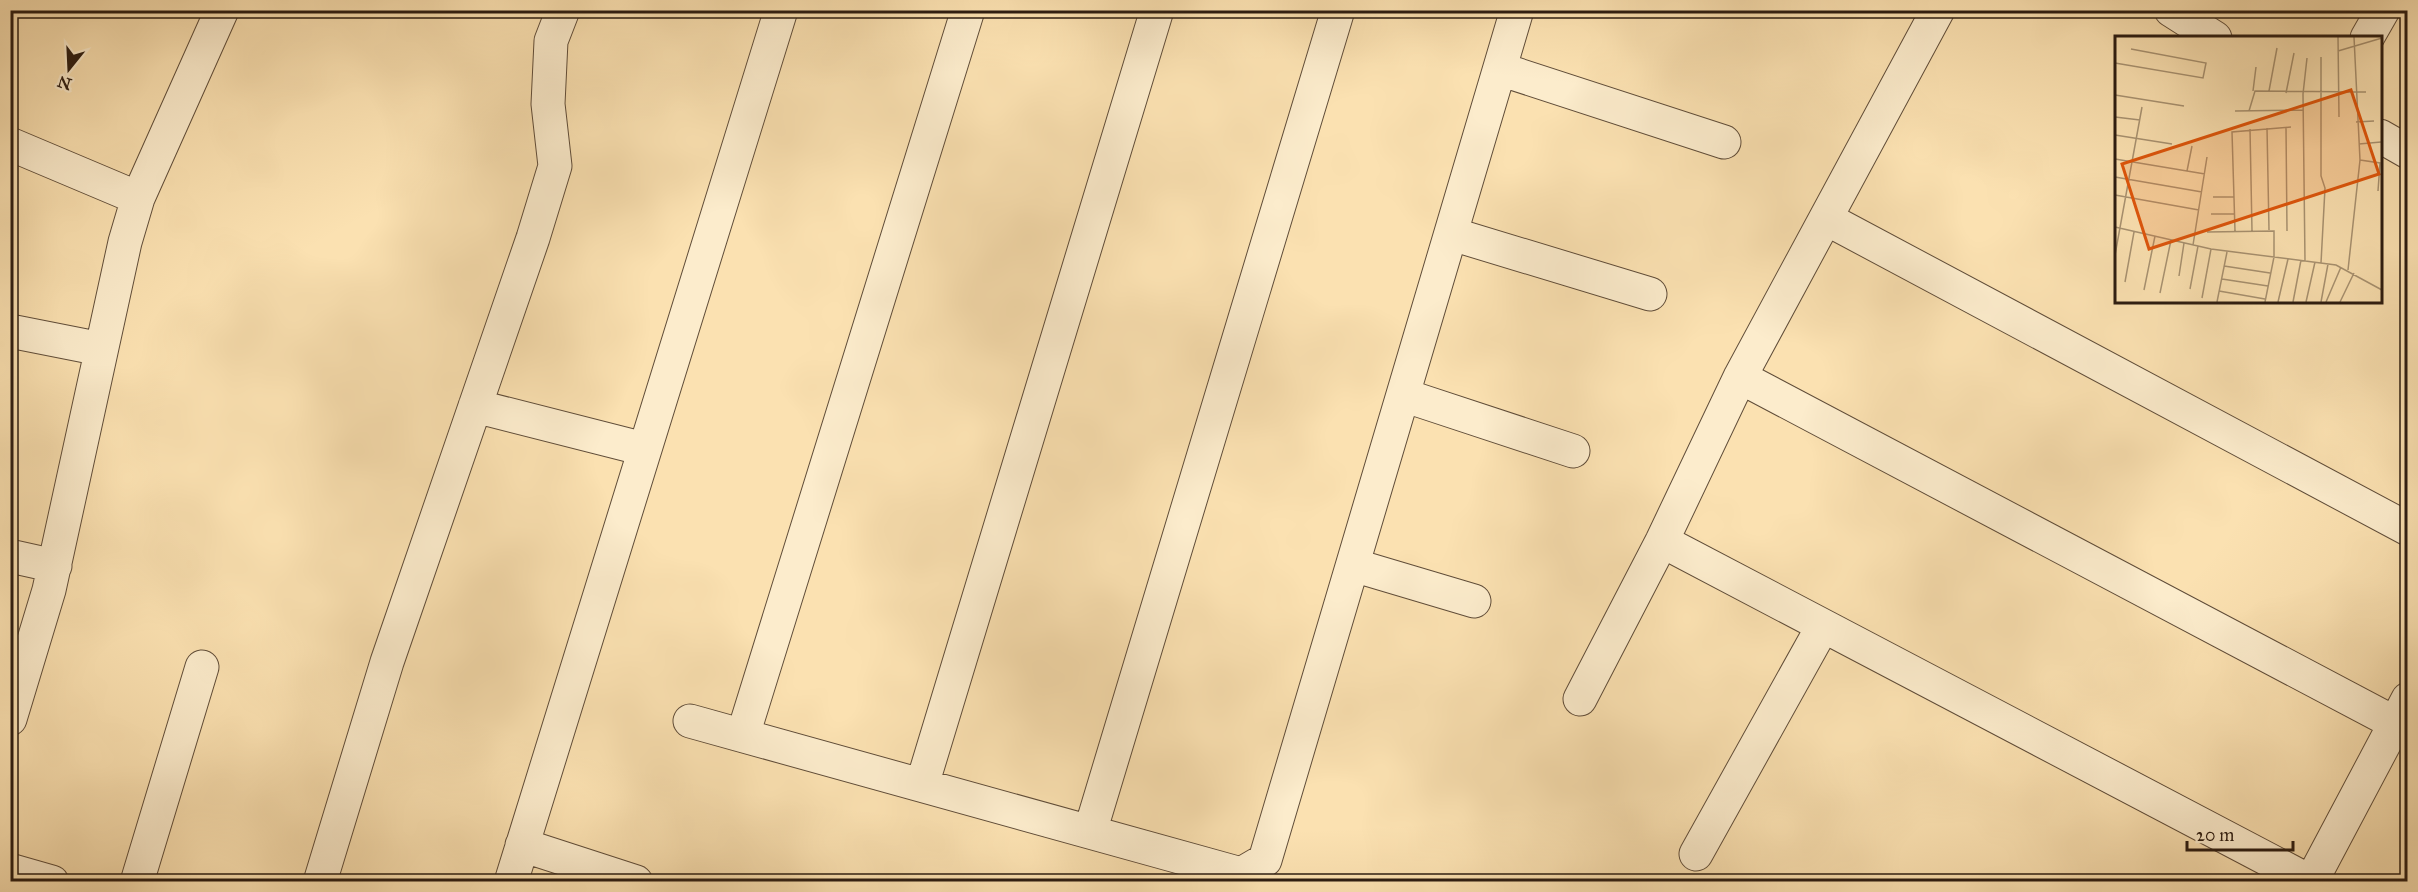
<svg xmlns="http://www.w3.org/2000/svg" width="2418" height="892" font-family="'IM FELL Great Primer',serif">
<style>
.lines{fill:none;stroke-linecap:round;stroke-linejoin:round}
.minor-casing{stroke:#604d39;stroke-width:35}
.tertiary-casing{stroke:#604d39;stroke-width:35}
.minor{stroke:#fceccc;stroke-width:33}
.tertiary{stroke:#fceccc;stroke-width:33}
.inset-road{fill:none;stroke:#a89271;stroke-width:1.5}
.view{fill:#df560c;fill-opacity:0.15;stroke:#df560c;stroke-width:3}
.inset-edge{fill:none;stroke:#2c1c11;stroke-width:3}
</style>
<rect width="100%" height="100%" fill="#fbe1b1"/>
<filter id="stains"><feTurbulence type="fractalNoise" baseFrequency=".00333" numOctaves="4"/><feColorMatrix values="0 0 0 0 .2 0 0 0 0 .09 0 0 0 0 .02 0 0 0 .5 -.17"/></filter>
<radialGradient id="worn" r=".72"><stop offset=".6" stop-color="#630" stop-opacity="0"/><stop offset="1" stop-color="#630" stop-opacity=".3"/></radialGradient>
<g class="lines">
<defs>
<path id="minor" d="M2367,38L2383,10
M1500,69L1724,142
M10,144L138,198
M1827,219L2408,529
M1452,234L1650,294
M10,331L101,349
M1740,377L2408,730
M1403,395L1573,451
M475,406L644,449
M1662,541L2311,882
M10,556L55,566
M1353,565L1474,601
M1580,699L1662,541L1740,377L1938,10
M10,719L49,590L125,242L138,198L222,10
M690,721L1241,874L1265,860L1517,10
M743,735L968,10
M922,785L1157,10
M1090,832L1338,10
M522,845L636,882
M1696,854L1823,626
M10,870L52,882
M137,882L202,667
M320,882L387,662L533,238L555,166L548,104L551,41L563,10
M511,882L781,10
M2311,882L2408,699"/>
<path id="tertiary" d="M2171,10L2215,38
M2380,136L2408,152"/>
</defs>
<!-- minor casing -->
<use href="#minor" class="minor-casing"/>
<!-- tertiary casing -->
<use href="#tertiary" class="tertiary-casing"/>
<!-- minor -->
<use href="#minor" class="minor"/>
<!-- tertiary -->
<use href="#tertiary" class="tertiary"/>
</g>
<!-- overview -->
<g transform="translate(2115 36)">
<rect width="267" height="267" fill="#fbe1b1"/>
<path class="inset-road" d="M223,1L224,81M223,15L267,2M206,21V140L210,152L206,227M0,27L88,42L91,27L16,13M138,55L141,31M154,55L162,12M171,57L179,17M0,59L69,70M120,75L188,74M134,75L140,55L251,56M0,81L25,84M241,86L259,85M152,92L154,194M171,92L172,195M135,93L137,195M0,99L57,108M244,108L266,106M0,123L90,138M245,124L265,127L263,155M72,135L77,110M0,141L87,156M0,159L84,174M98,161H119M96,178H119M0,191L96,213L221,229L267,254M120,195L117,96L176,91M92,196L159,195V221L150,266M78,209L92,121M0,219L27,71M190,225L188,58L192,22M109,230L155,237M233,234L245,124L239,1M64,240L69,207M107,243L153,250M10,246L19,196M75,253L83,210M29,254L40,200M104,255L150,263M45,257L56,204M87,262L96,213M102,266L112,216M163,266L173,223M178,266L186,224M191,266L200,226M206,266L213,228M211,266L226,231M225,266L239,237"/>
<path class="view" d="M236,54L264,138L34,213L7,128Z"/>
<rect width="267" height="267" class="inset-edge"/>
</g>
<!-- margin -->
<rect width="2418" height="892" fill="none" stroke="#fbe1b1" stroke-width="36"/>
<rect x="12" y="12" width="2394" height="868" fill="none" stroke="#2c1c11" stroke-width="3"/>
<rect x="18" y="18" width="2382" height="856" fill="none" stroke="#2c1c11" stroke-width="1.5"/>
<!-- north arrow -->
<g transform="translate(69 69) rotate(198)" stroke="#fceccc" stroke-width="4.5" paint-order="stroke">
<path d="M0-4.5L10 22L0 15L-10 22Z" fill="#2c1c11"/>
<text y="-9" font-size="16" font-weight="bold" text-anchor="middle" fill="#2c1c11">N</text>
</g>
<!-- scale -->
<path d="M2187 841v9h106v-9" fill="none" stroke="#2c1c11" stroke-width="3"/>
<text x="2196" y="841" font-size="18" fill="#2c1c11" stroke="#fceccc" stroke-width="4.5" paint-order="stroke">20 m</text>
<rect width="100%" height="100%" filter="url(#stains)"/>
<rect width="100%" height="100%" fill="url(#worn)"/>
</svg>
